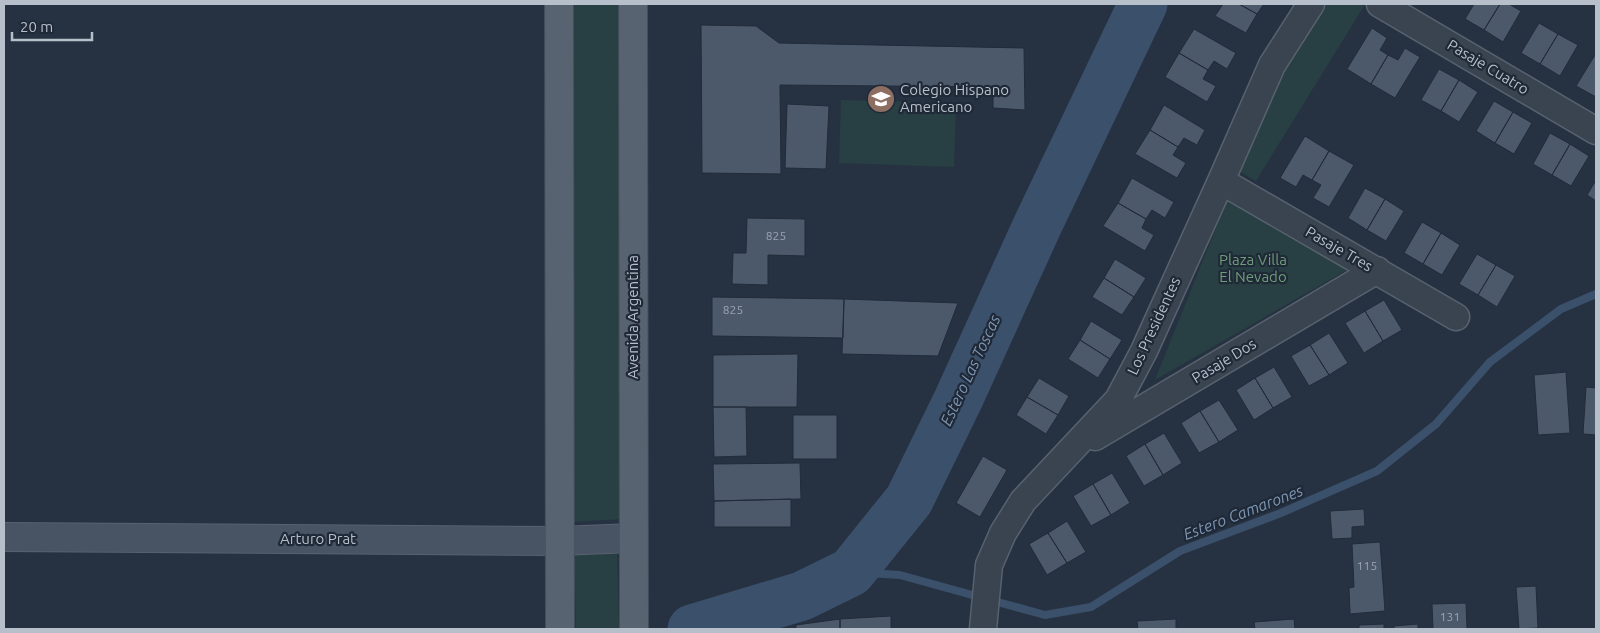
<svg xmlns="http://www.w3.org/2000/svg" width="1600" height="633" font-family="Ubuntu,sans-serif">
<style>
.green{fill:#284043}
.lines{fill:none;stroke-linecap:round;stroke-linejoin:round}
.stream{stroke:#3b506b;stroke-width:8}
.river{stroke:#3b506b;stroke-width:49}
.building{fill:#4c596b;stroke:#212b39}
.street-casing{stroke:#58626f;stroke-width:29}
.secondary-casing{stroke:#58626f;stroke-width:30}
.primary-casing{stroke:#444d5b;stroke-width:30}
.street{stroke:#3a4451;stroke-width:26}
.secondary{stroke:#485364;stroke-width:28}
.primary{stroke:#586371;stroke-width:28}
.labels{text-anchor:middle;stroke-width:4.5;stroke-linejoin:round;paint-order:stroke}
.number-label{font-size:12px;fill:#9ca6b3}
.street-label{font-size:15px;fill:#b7bfcb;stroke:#1f2937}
.poi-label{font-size:15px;fill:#b7bfcb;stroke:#1f2937;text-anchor:start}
.park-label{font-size:15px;fill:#6e9d77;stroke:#1f2937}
.water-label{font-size:16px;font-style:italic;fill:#7e96b3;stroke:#1f2937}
</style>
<rect width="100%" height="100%" fill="#263242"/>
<!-- green -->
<path class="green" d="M565,4H623L624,519L570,522Z
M1321,4H1360L1364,6L1256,181L1237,170L1280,69Z
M841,100L956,103L954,167L839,163Z
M1228,198L1352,267L1155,380Z
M617,551L619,629H576L574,553Z"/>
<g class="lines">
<!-- stream -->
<path class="stream" d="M851,572L900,575L1045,615L1091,607L1180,551L1281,513L1377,471L1436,424L1490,362L1561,309L1596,294"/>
<!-- river -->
<path class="river" d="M692,629L802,596L851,572L909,500L958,400L1038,224L1143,4"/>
</g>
<!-- building -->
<path class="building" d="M1223,4H1239L1257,14L1246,33L1215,16Z
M1239,4H1264L1257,14Z
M1474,4H1500L1484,30L1465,19Z
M1500,4H1509L1521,11L1503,42L1484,30Z
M1539,23L1558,34L1540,64L1521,53Z
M701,25L756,26L779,43L1024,48L1025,110L993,108V87L780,85L781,174L702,173Z
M1372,28L1387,38L1380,50L1388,55L1371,84L1347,69Z
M1194,29L1236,53L1227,69L1214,61L1208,70L1179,53Z
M1558,34L1578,45L1560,76L1540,64Z
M1405,48L1420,57L1395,98L1371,84L1388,55L1398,60Z
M1179,53L1208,70L1203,79L1216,86L1207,102L1165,77Z
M1595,55L1596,56V97L1576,86Z
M1439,69L1459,80L1441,111L1421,100Z
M1459,80L1478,92L1459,122L1441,111Z
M1494,101L1513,112L1495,143L1476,131Z
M787,104L829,106L826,169L785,168Z
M1164,105L1205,130L1197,145L1184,138L1178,147L1150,130Z
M1513,112L1532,123L1514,154L1495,143Z
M1150,130L1178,147L1173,155L1186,163L1177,178L1135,154Z
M1550,133L1570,144L1552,175L1533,164Z
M1305,136L1329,151L1312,180L1303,175L1296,187L1280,178Z
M1570,144L1589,156L1571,186L1552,175Z
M1329,151L1354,165L1329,207L1313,198L1321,185L1312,180Z
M1132,178L1174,202L1165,218L1152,210L1146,219L1118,203Z
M1596,180V201L1587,195Z
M1365,188L1385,199L1367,230L1348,218Z
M1385,199L1404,211L1386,241L1367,230Z
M1118,203L1146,219L1142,228L1154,235L1145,251L1103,226Z
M747,218L805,219V256L768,255V285L732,284L733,253H746Z
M1422,222L1441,233L1423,264L1404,253Z
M1441,233L1460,245L1442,275L1423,264Z
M1477,254L1496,265L1478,295L1459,284Z
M1115,259L1146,278L1134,297L1104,278Z
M1496,265L1515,276L1497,307L1478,295Z
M1104,278L1134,297L1122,315L1092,297Z
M712,297L844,299L843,338L712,336Z
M844,299L958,303L938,356L842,354Z
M1384,300L1402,330L1383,341L1365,311Z
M1365,311L1383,341L1364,353L1345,323Z
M1091,321L1122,340L1110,359L1080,340Z
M1329,333L1348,363L1329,375L1310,345Z
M1080,340L1110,359L1098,378L1068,359Z
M1310,345L1329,375L1309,386L1291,356Z
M798,354L797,407H713V355Z
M1274,367L1292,397L1273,408L1255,378Z
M1566,372L1570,433L1538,435L1534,375Z
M1039,378L1069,396L1058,415L1027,397Z
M1255,378L1273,408L1254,420L1236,390Z
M1586,387L1596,388V435L1583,434Z
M1027,397L1058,415L1046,434L1016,415Z
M1219,400L1238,430L1219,442L1200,411Z
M713,407H746L747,456L714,457Z
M1200,411L1219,442L1199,453L1181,423Z
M793,415H837V459H793Z
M1164,433L1182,463L1163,475L1145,444Z
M1145,444L1163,475L1144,486L1126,456Z
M983,456L1007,470L980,517L956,503Z
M800,463L801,499L714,501L713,464Z
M1112,473L1130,503L1111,515L1093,484Z
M1093,484L1111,515L1091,526L1073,496Z
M791,499V527H714V501Z
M1364,509L1365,526L1352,527V538L1332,539L1330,511Z
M1067,521L1086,552L1067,563L1048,533Z
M1048,533L1067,563L1047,575L1029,544Z
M1380,542L1385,611L1350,614L1349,588L1354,587L1352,544Z
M1536,586L1538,628L1519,629L1516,587Z
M1466,603L1467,629H1433L1432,604Z
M891,616V629H840V619Z
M840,619V629H796V625Z
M1176,619V629H1138L1137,621Z
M1294,619L1295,629H1255L1254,622Z
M1384,624V629H1359V625Z
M1418,624V629H1394V626Z"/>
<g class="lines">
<defs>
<path id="street" d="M1380,4L1596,131
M1221,181L1456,317
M1095,437L1377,270
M983,629L989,565L1003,533L1023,501L1118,400L1144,351L1221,181L1272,65L1311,4"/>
<path id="secondary" d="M4,537L559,541L633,538"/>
<path id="primary" d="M559,4L560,629
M633,4L634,629"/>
</defs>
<!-- street casing -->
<use href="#street" class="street-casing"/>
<!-- secondary casing -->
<use href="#secondary" class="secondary-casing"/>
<!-- primary casing -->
<use href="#primary" class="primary-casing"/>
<!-- street -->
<use href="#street" class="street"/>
<!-- secondary -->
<use href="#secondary" class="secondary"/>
<!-- primary -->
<use href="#primary" class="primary"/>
</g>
<!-- icons -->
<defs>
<symbol id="school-disc" viewBox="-11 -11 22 22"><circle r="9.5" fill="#8d6e63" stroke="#1f2937"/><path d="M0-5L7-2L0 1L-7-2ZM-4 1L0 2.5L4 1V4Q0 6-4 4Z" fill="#fff"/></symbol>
</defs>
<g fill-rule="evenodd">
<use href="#school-disc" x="865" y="83" width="32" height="32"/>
</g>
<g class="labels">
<!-- number labels -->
<g class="number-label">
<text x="776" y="240">825</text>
<text x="733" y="314">825</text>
<text x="1367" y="570">115</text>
<text x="1450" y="621">131</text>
</g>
<!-- street labels -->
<g class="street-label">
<text transform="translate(1488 67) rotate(31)" y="5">Pasaje Cuatro</text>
<text transform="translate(1339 249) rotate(30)" y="5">Pasaje Tres</text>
<text transform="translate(633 317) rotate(-90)" y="5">Avenida Argentina</text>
<text transform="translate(1154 326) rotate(-65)" y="5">Los Presidentes</text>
<text transform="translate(1224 361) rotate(-31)" y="5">Pasaje Dos</text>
<text x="318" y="544">Arturo Prat</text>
</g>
<!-- poi labels -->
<g class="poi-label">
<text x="900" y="95">Colegio Hispano<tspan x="900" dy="17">Americano</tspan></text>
</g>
<!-- park labels -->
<g class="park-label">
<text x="1253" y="265">Plaza Villa<tspan x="1253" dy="17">El Nevado</tspan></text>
</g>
<!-- water labels -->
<g class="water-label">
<text transform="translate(970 370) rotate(-65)" y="6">Estero Las Toscas</text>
<text transform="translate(1243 512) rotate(-21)" y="6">Estero Camarones</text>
</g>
</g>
<!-- border -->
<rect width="1600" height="633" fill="none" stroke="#b7bfcb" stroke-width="10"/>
<!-- scale -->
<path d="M12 32v8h80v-8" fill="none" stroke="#b7bfcb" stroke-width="2.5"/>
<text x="20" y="32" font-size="15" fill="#b7bfcb" stroke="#1f2937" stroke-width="4" paint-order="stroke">20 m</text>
</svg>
